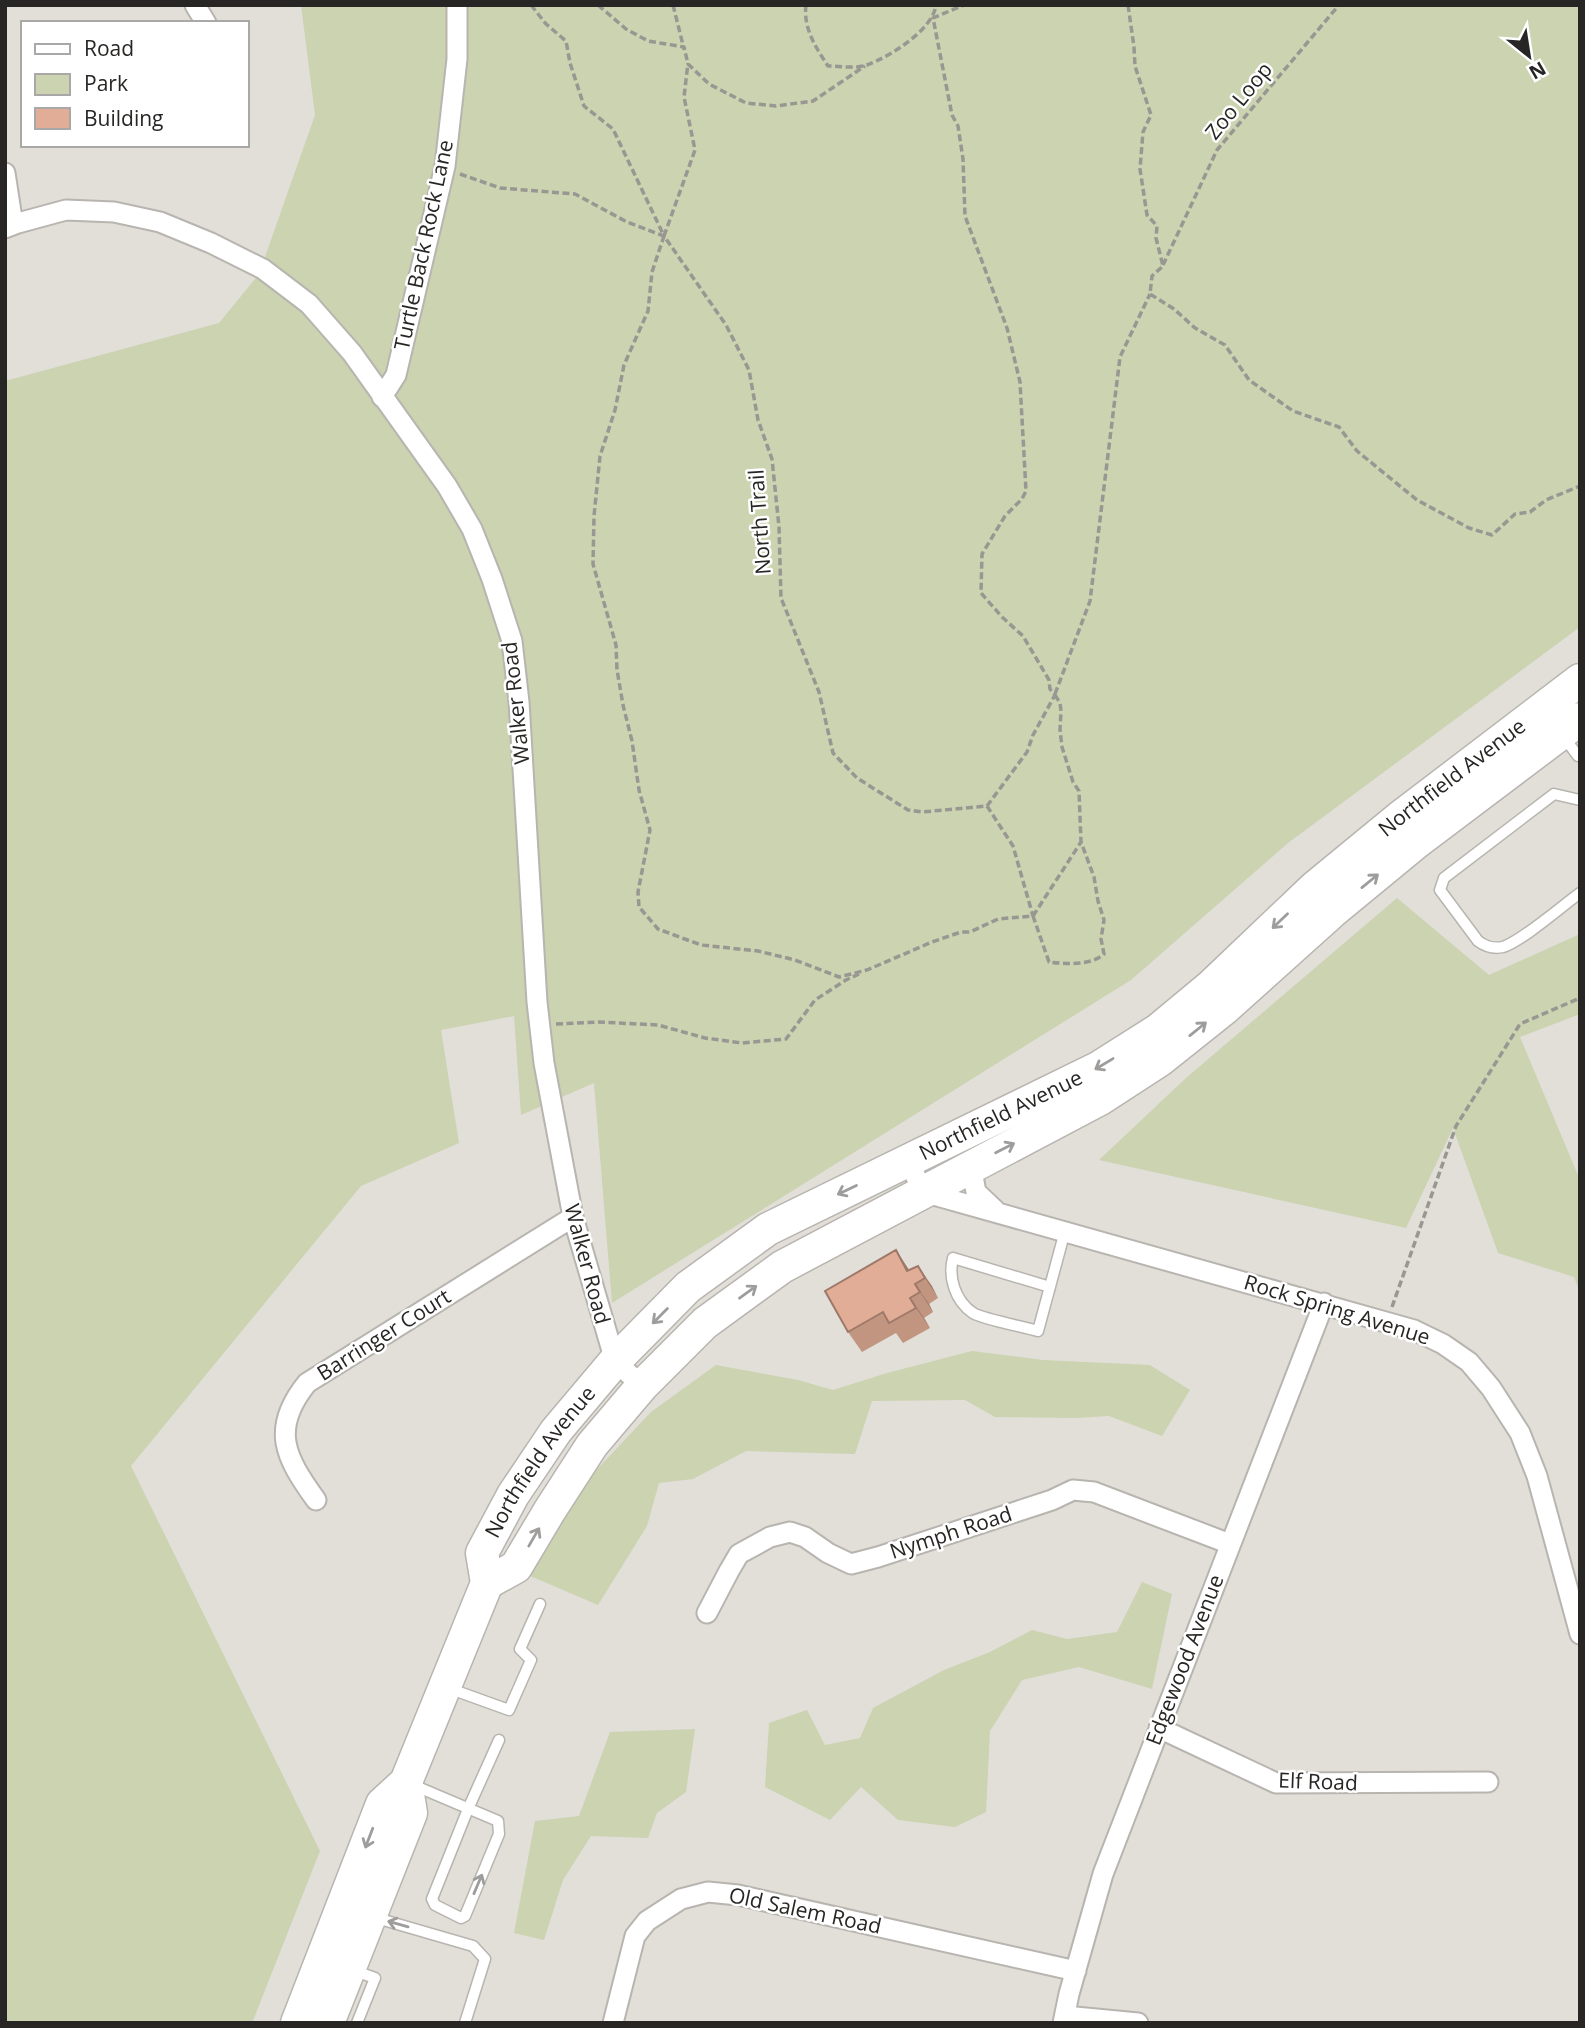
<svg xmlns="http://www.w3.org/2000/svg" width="1585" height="2028" font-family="'Open Sans',sans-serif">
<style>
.green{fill:#cbd3b1}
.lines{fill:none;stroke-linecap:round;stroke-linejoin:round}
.lane-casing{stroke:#b8b4af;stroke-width:13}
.street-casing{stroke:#b8b4af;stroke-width:23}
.primary-casing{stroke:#b8b4af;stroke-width:35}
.path{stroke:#999792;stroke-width:3.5;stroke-dasharray:7 3.5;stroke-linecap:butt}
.lane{stroke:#fff;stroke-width:10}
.street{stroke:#fff;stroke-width:19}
.primary{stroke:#fff;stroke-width:32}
.wall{fill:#c29581}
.shaded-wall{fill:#9e7969}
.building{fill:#e1ad96;stroke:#9e7969;stroke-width:2}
.oneway{stroke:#9e9d9c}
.labels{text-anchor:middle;stroke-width:5;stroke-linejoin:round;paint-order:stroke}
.street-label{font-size:21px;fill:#282624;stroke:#fff}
</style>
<rect width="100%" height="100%" fill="#e2dfd9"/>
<!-- green -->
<path class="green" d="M301,5H1580V627L1288,843L1131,980L612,1303L594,1083L521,1115L514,1016L441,1030L459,1143L361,1186L131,1466L320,1851L252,2023H5V381L219,323L259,274L315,115Z
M1397,898L1489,975L1580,934V1014L1520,1037L1580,1180V1292L1574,1277L1498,1253L1453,1128L1406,1228L1099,1160L1186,1078Z
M972,1351L1043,1360L1150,1365L1190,1390L1162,1436L1109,1416L1076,1418L995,1417L965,1400L872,1401L855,1454L746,1451L693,1479L659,1483L647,1526L598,1605L528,1575L586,1481L651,1412L716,1365L798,1380L833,1390L887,1373Z
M1142,1582L1172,1594L1152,1689L1079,1667L1022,1680L990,1731L986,1812L955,1827L898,1820L861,1787L830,1820L765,1787L769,1723L807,1710L825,1745L860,1738L873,1708L944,1670L990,1652L1032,1630L1067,1639L1117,1632Z
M695,1729L686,1792L657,1813L648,1838L591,1836L563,1880L544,1940L514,1933L535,1821L579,1816L610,1732Z"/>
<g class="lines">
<defs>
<path id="lane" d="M1563,736L1578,756
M1580,800L1554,794L1444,878L1440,890L1478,941C1486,947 1493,949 1503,947C1522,941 1562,906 1580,893
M1050,1287L953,1258C948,1277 955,1301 973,1313C982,1319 1025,1327 1038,1331L1065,1231
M448,1688L509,1710L531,1660L520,1649L540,1604
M413,1785L498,1821L499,1834L465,1916L461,1918L435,1905L432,1899L468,1809L499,1740
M373,1917L473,1946L485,1959L465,2023
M355,1971L375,1978L357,2023"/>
<path id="street" d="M195,5L206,23
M5,173L13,225
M5,228L18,223L66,210L114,212L160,222L211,243L263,269L309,304L352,353L447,486L472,529L492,579L512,641L519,702L537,1002L544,1063L573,1217L615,1361L642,1386
M382,397L396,375L445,166L457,59V5
M908,1160L923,1192L1414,1330L1443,1344L1469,1362L1491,1388L1520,1433L1537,1476L1580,1634
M971,1166L976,1192L995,1210
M316,1500C285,1457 270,1429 307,1383L573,1217
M707,1613L729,1571L739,1554L770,1537L790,1532L805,1537L828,1553L851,1564L878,1557L1052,1500L1073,1490L1094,1492L1230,1544
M1159,1728L1276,1783L1488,1782
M1065,2016L1138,2023
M613,2023L635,1936L647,1921L681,1899L708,1892L738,1895L1076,1971
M1063,2023L1069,1994L1103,1874L1324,1303"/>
<g id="primary">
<path d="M487,1583L516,1567L550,1510L592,1445L642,1386L705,1323L782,1267L1100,1099L1160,1060L1224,1009L1332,912L1417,842L1580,719"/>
<path id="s1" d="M297,2023L382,1804L406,1782L487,1583L482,1553L513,1495L556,1431L615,1361L688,1287L768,1229L1098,1068L1158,1030L1211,986L1315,887L1399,818L1580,680"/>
<path d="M328,2023L411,1813L406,1782"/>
</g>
</defs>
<!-- lane casing -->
<use href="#lane" class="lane-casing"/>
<!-- street casing -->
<use href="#street" class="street-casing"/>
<!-- primary casing -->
<use href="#primary" class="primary-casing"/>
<!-- path -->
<path class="path" d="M531,5L546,24L566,41L570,63L584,106L613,129L664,236L652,272L648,311L624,365L615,410L600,456L594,516L593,564L616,645L617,670L623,705L632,741L639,790L650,830L638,892L639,907L658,929L701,945L758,951L795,960L839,977L867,970L932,942L961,932H970L998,919L1033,916L1049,962C1065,964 1091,966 1104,954L1101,939L1104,920L1098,901L1094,877L1081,842L1079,791L1073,782L1062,747L1060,730L1061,711L1060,703L1055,695
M598,5L626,29L648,41L684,47L688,64L709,84L746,103L776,106L813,101L865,66
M673,5L684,49
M806,5C803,28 816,48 828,66C840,66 856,69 867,65C889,57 933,30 936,5
M1128,5L1134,47L1135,66L1151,115L1143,132L1140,169L1147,215L1157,226L1156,238L1163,266L1152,276L1150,294L1174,309L1195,328L1225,345L1249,380L1293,411L1339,427L1357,451L1417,500L1469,528L1492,535L1515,514L1530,512L1546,500L1580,486
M460,174L500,188L575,194L627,222L664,236L726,325L749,370L758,420L772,459L779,527L781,598L819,692L833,753L857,778L908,810L922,812L987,806L1027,752L1033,735L1055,695L1050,689L1049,680L1023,636L1002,617L981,593L982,554L1005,516L1022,499L1026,491L1020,382L1007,328L965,216L963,159L958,126L952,115L933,18L964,5
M664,236L695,150L684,97L688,63
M1163,265L1217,150L1339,5
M1055,694L1090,601L1120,357L1150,294
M987,806L1013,846L1033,916
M1033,916L1081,842
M556,1024L598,1022L658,1025L705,1038L742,1043L786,1039L815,1000L846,980L859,974
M1392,1307L1456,1126L1520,1024L1580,998"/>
<!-- lane -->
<use href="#lane" class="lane"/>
<!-- street -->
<use href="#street" class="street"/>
<!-- primary -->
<use href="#primary" class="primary"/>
</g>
<!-- wall -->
<path class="wall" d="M896,1250L909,1270L918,1266L938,1298L929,1304L933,1312L924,1318L930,1328L903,1343L896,1333L862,1352L848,1332Z"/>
<!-- shaded-wall -->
<path class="shaded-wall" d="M896,1250L909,1270L907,1271Z
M918,1266L932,1286L938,1298L925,1278Z
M915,1284L929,1304L933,1312L920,1292Z
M910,1298L924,1318L930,1328L916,1308Z"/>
<!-- building -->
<path class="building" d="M896,1250L907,1271L918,1266L925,1278L915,1284L920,1292L910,1298L916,1308L889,1323L883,1312L848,1332L825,1291Z"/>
<!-- one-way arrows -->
<defs><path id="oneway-shaft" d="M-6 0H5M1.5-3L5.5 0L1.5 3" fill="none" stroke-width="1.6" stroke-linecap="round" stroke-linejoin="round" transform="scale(1.75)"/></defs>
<g class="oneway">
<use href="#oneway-shaft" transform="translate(1370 881) rotate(-39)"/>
<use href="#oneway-shaft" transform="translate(1280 921) rotate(136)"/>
<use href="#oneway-shaft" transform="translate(1198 1029) rotate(-39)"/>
<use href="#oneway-shaft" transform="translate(1104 1064) rotate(149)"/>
<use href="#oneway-shaft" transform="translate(1005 1148) rotate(-27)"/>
<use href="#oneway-shaft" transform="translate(847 1190) rotate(154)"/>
<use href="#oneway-shaft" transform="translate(748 1292) rotate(-36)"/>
<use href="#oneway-shaft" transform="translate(660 1316) rotate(135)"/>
<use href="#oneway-shaft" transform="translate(534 1537) rotate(-60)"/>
<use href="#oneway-shaft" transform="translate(369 1838) rotate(111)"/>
<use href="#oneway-shaft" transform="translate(478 1884) rotate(-67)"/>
<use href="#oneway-shaft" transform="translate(398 1924) rotate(-164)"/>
</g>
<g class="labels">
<!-- street labels -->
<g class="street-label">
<text transform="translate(1239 101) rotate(-51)" y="7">Zoo Loop</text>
<text transform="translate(424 245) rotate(-78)" y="7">Turtle Back Rock Lane</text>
<text transform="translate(760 522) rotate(-94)" y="7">North Trail</text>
<text transform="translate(516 703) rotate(-96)" y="7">Walker Road</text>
<text dy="7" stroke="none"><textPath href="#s1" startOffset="1776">Northfield Avenue</textPath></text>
<text dy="7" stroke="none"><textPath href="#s1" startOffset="1209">Northfield Avenue</textPath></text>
<text transform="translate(587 1264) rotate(75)" y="7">Walker Road</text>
<text transform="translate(1337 1310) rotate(17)" y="7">Rock Spring Avenue</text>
<text transform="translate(384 1335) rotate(-32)" y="7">Barringer Court</text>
<text dy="7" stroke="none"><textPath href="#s1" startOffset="621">Northfield Avenue</textPath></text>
<text transform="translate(951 1533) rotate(-18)" y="7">Nymph Road</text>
<text transform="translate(1185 1660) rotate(-69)" y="7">Edgewood Avenue</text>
<text transform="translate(1318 1782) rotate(2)" y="7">Elf Road</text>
<text transform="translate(805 1911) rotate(12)" y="7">Old Salem Road</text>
</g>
</g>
<!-- border -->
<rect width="1585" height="2028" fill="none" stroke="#282624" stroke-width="14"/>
<!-- legend -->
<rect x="21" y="21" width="228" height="126" fill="#ffffff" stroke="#a9a8a7" stroke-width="2"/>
<rect x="35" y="44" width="35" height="10" fill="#ffffff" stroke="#a9a8a7" stroke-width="2"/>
<text x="84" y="56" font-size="21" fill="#282624">Road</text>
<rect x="35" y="74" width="35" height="21" fill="#cbd3b1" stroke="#a9a8a7" stroke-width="2"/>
<text x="84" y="91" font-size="21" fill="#282624">Park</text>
<rect x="35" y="108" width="35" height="21" fill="#e1ad96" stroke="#a9a8a7" stroke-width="2"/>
<text x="84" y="126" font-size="21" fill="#282624">Building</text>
<!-- north arrow -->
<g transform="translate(1529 56) rotate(150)" stroke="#ffffff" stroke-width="5" paint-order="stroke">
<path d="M0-5L12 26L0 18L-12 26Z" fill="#282624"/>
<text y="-10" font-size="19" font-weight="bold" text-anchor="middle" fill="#282624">N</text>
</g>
</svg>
